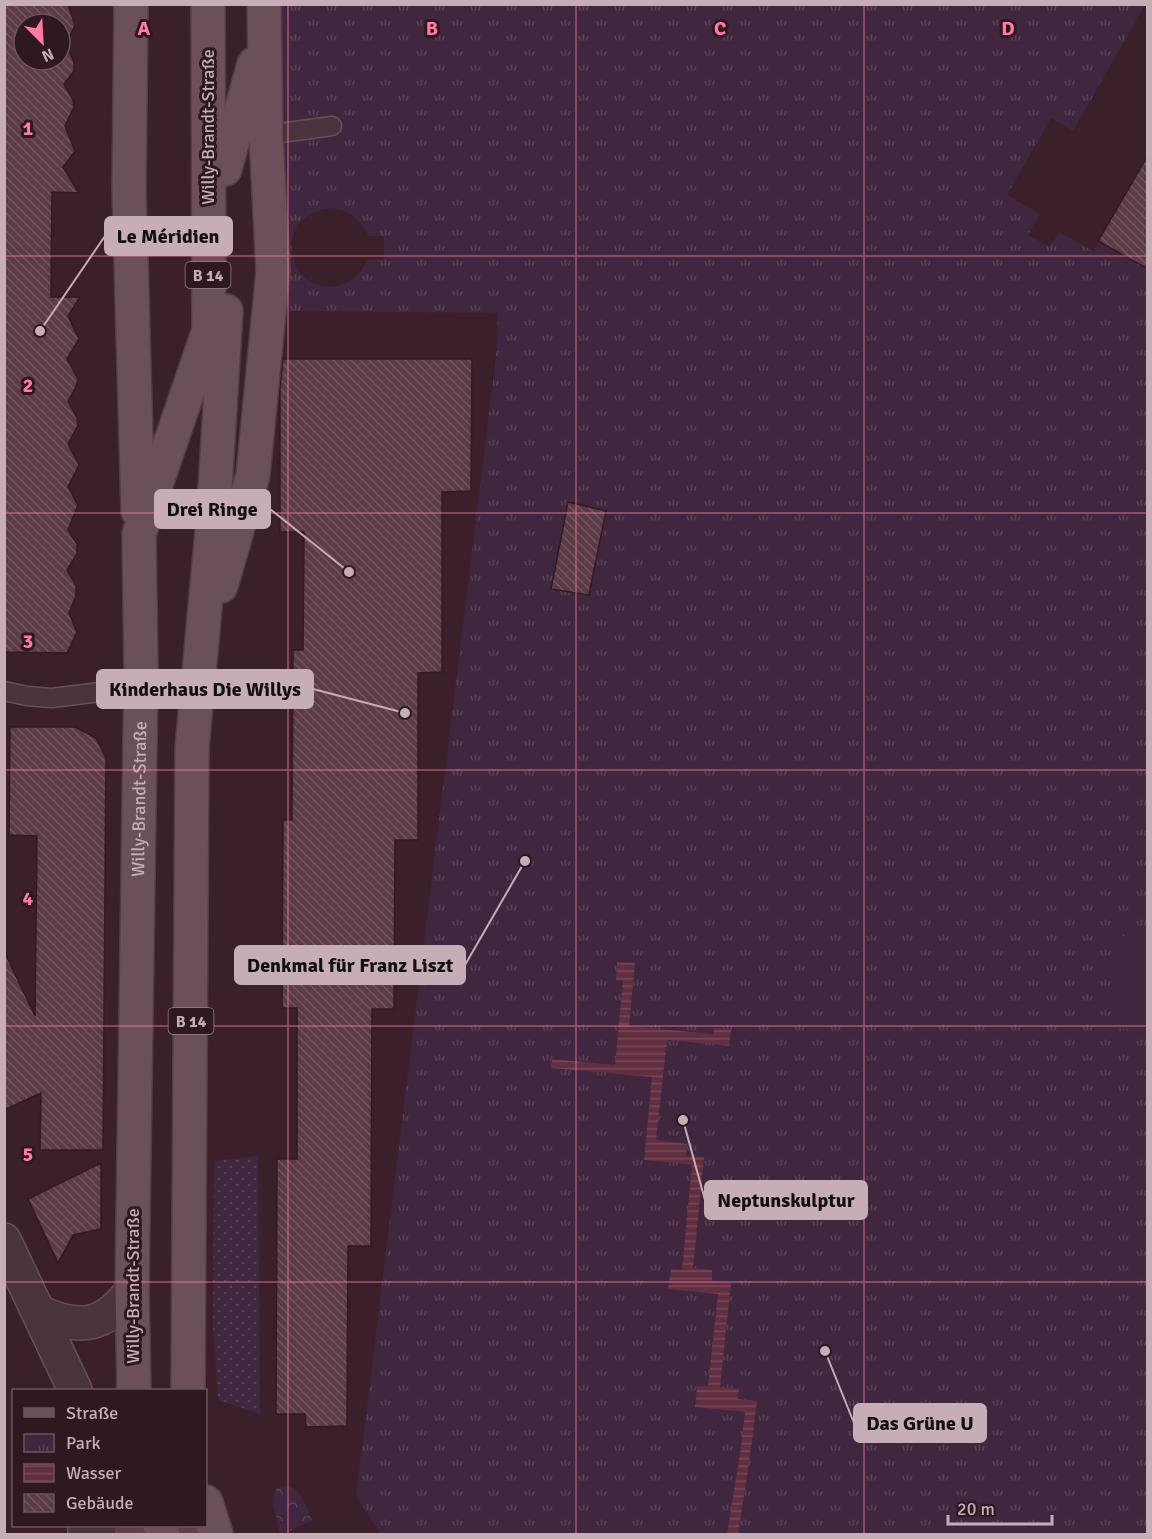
<svg xmlns="http://www.w3.org/2000/svg" width="1152" height="1539" font-family="Signika,sans-serif">
<style>
.grass{fill:url(#grass-dots)}
.forest{fill:url(#forest-crowns)}
.park{fill:url(#park-tufts);fill-rule:evenodd}
.pitch{fill:#40263e}
.water{fill:url(#water-rules)}
.building{fill:url(#building-back-hatch);stroke:#311a22;stroke-width:1.5;fill-rule:evenodd}
.lines{fill:none;stroke-linecap:round;stroke-linejoin:round}
.service-casing{stroke:#685058;stroke-width:21}
.minor-casing{stroke:#685058;stroke-width:36}
.secondary-casing{stroke:#685058;stroke-width:36}
.primary-casing{stroke:#543c44;stroke-width:36}
.service{stroke:#4b333b;stroke-width:18}
.minor{stroke:#4b333b;stroke-width:33}
.secondary{stroke:#5e4049;stroke-width:33}
.primary{stroke:#6b505a;stroke-width:33}
.grid{fill:none;stroke:#ff7ba3;stroke-width:1.5;stroke-opacity:0.55}
.labels{text-anchor:middle;stroke-width:6;stroke-linejoin:round;paint-order:stroke}
.shield{fill:#2f1820;stroke:#998088;stroke-width:1.5}
.shield-label{font-size:16px;font-weight:bold;fill:#c7adb5}
.street-label{font-size:18px;fill:#c7adb5;stroke:#2f1820}
.grid-label{font-size:20px;text-anchor:middle;font-weight:bold;fill:#ff7ba3;stroke:#2f1820;stroke-width:6;stroke-linejoin:round;paint-order:stroke}
.leader{fill:none;stroke:#c7adb5;stroke-width:2}
.callout-dot{fill:#c7adb5;stroke:#2f1820;stroke-width:2}
.callout{fill:#c7adb5;stroke:#c7adb5;stroke-width:2}
.callout-label{font-size:20px;text-anchor:middle;font-weight:bold;fill:#111}
</style>
<defs>
<pattern id="grass-dots" width="8" height="8" patternUnits="userSpaceOnUse" patternTransform="scale(1.5)"><rect width="8" height="8" fill="#40263e"/><path d="M2 2h.1M6 6h.1" fill="none" stroke="#5a4358" stroke-width="1.8" stroke-linecap="round"/></pattern>
<pattern id="forest-crowns" width="20" height="18" patternUnits="userSpaceOnUse" patternTransform="scale(1.5)"><rect width="20" height="18" fill="#40263e"/><path d="M2 6a3 3 0 1 1 6 0M12 15a3 3 0 1 1 6 0" fill="none" stroke="#5a4358"/></pattern>
<pattern id="park-tufts" width="24" height="20" patternUnits="userSpaceOnUse" patternTransform="scale(1.5)"><rect width="24" height="20" fill="#40263e"/><path d="M3 7l-1-3M5 7V3M7 7l1-3M15 17l-1-3M17 17v-4M19 17l1-3" fill="none" stroke="#5a4358"/></pattern>
<pattern id="water-rules" width="6" height="5" patternUnits="userSpaceOnUse" patternTransform="scale(1.5)"><rect width="6" height="5" fill="#622f40"/><path d="M0 2.5h6" fill="none" stroke="#774a59"/></pattern>
<pattern id="building-back-hatch" width="6" height="6" patternUnits="userSpaceOnUse" patternTransform="scale(1.5)"><rect width="6" height="6" fill="#5b3b45"/><path d="M-1 5l2 2M0 0l6 6M5-1l2 2" fill="none" stroke="#71555e"/></pattern>
</defs>
<rect width="100%" height="100%" fill="#3b1f29"/>
<!-- grass -->
<path class="grass" d="M258,1156L260,1414L218,1400L213,1325L214,1161Z"/>
<!-- forest -->
<path class="forest" d="M286,1485C302,1488 306,1507 312,1520L286,1533V1534H280L272,1499L276,1489Z"/>
<!-- park -->
<path class="park" d="M276,5H1145L1073,131L1051,118L1007,195L1040,214L1028,235L1050,247L1059,232L1093,251L1140,169L1147,173V1534H381L356,1496L496,356L498,313L277,311ZM331,208C349,210 360,219 368,236H384V259L367,260C361,273 352,283 337,286C287,295 269,215 331,208Z"/>
<!-- pitch -->
<path class="pitch" d="M1118,936H1147V1029H1117Z"/>
<!-- water -->
<path class="water" d="M617,962L635,963L629,1026L713,1034L714,1028L731,1029L729,1046L667,1040L656,1140L687,1144L686,1156L704,1157L693,1268L712,1270V1281L731,1283L720,1387L739,1389L738,1399L757,1401C752,1446 745,1490 738,1534H727L740,1454L745,1412L695,1407L697,1386H708L718,1294L668,1289L671,1269L682,1270L692,1165L644,1160L652,1077L551,1068L552,1059L615,1065L623,981L616,980Z"/>
<!-- building -->
<path class="building" d="M4,4H68L75,25L66,45L74,62V71L64,84L73,100L74,107L65,126L75,151L63,167L79,193L52,192L51,297H80L68,316L79,339L67,359L78,379L76,387L68,401L77,418L78,425L68,444L79,465L68,487L78,505L68,530L77,544V554L67,570L76,585V596L69,613L77,632L67,653L4,652ZM24,24H60V60H24Z
M1148,155V269L1098,241Z
M283,359H472L471,491L442,492V672L418,673V840H395L394,1009H372L371,1246H348L347,1426L306,1427L305,1414H276L277,1159H297V1008H282L283,820H292L293,650H303L304,532H280V389Z
M568,502L606,511L589,595L551,589Z
M10,727H75L96,738L106,758L103,1150H40L41,1093L4,1110V951L35,1016L37,836L9,835Z
M101,1163V1229L73,1235L58,1263L28,1199Z"/>
<g class="lines">
<defs>
<path id="service" d="M266,135L332,126
M4,691L27,696L52,698L100,692L141,671"/>
<path id="minor" d="M4,1240L75,1390
M39,1312C80,1331 105,1327 132,1290
M111,1526L113,1534
M85,1534V1526"/>
<path id="secondary" d="M131,1534L134,1526
M188,1534L190,1526"/>
<g id="primary">
<path d="M131,4L129,189L138,511"/>
<path d="M225,169L254,64"/>
<path d="M221,586L253,475L273,271L266,135L264,4"/>
<path id="s1" d="M134,1390L132,1290L141,671L139,534L209,330L208,4"/>
<path d="M188,1390L192,748L213,521L226,311"/>
<path d="M206,1502L216,1534"/>
<path d="M160,1526L163,1534"/>
</g>
</defs>
<!-- service casing -->
<use href="#service" class="service-casing"/>
<!-- minor casing -->
<use href="#minor" class="minor-casing"/>
<!-- secondary casing -->
<use href="#secondary" class="secondary-casing"/>
<!-- primary casing -->
<use href="#primary" class="primary-casing"/>
<!-- service -->
<use href="#service" class="service"/>
<!-- minor -->
<use href="#minor" class="minor"/>
<!-- secondary -->
<use href="#secondary" class="secondary"/>
<!-- primary -->
<use href="#primary" class="primary"/>
</g>
<!-- grid -->
<path class="grid" d="M288,4V1534M576,4V1534M864,4V1534M4,256H1148M4,513H1148M4,770H1148M4,1026H1148M4,1282H1148"/>
<g class="labels">
<!-- shield labels -->
<g class="shield">
<rect x="185.5" y="262" width="45" height="26" rx="4.5"/>
<rect x="168.5" y="1008" width="45" height="26" rx="4.5"/>
</g>
<g class="shield-label">
<text x="208" y="281">B 14</text>
<text x="191" y="1027">B 14</text>
</g>
<!-- street labels -->
<g class="street-label">
<text transform="translate(208 127) rotate(-90)" y="6">Willy-Brandt-Straße</text>
<text dy="6" stroke="none"><textPath href="#s1" startOffset="591">Willy-Brandt-Straße</textPath></text>
<text transform="translate(133 1286) rotate(-90)" y="6">Willy-Brandt-Straße</text>
</g>
</g>
<g class="grid-label">
<text x="144" y="35">A</text>
<text x="432" y="35">B</text>
<text x="720" y="35">C</text>
<text x="1008" y="35">D</text>
<text x="28" y="135">1</text>
<text x="28" y="392">2</text>
<text x="28" y="648">3</text>
<text x="28" y="905">4</text>
<text x="28" y="1161">5</text>
</g>
<!-- callouts -->
<path class="leader" d="M40 331L105 236M349 572L270 509M405 713L313 689M525 861L465 965M683 1120L705 1200M825 1351L854 1423"/>
<g class="callout-dot">
<circle cx="40" cy="331" r="6"/>
<circle cx="349" cy="572" r="6"/>
<circle cx="405" cy="713" r="6"/>
<circle cx="525" cy="861" r="6"/>
<circle cx="683" cy="1120" r="6"/>
<circle cx="825" cy="1351" r="6"/>
</g>
<g class="callout">
<rect x="105" y="217" width="127" height="38" rx="6"/>
<rect x="155" y="490" width="115" height="38" rx="6"/>
<rect x="97" y="670" width="216" height="38" rx="6"/>
<rect x="235" y="946" width="230" height="38" rx="6"/>
<rect x="705" y="1181" width="162" height="38" rx="6"/>
<rect x="854" y="1404" width="132" height="38" rx="6"/>
</g>
<g class="callout-label">
<text x="168" y="243">Le Méridien</text>
<text x="212" y="516">Drei Ringe</text>
<text x="205" y="696">Kinderhaus Die Willys</text>
<text x="350" y="972">Denkmal für Franz Liszt</text>
<text x="786" y="1207">Neptunskulptur</text>
<text x="920" y="1430">Das Grüne U</text>
</g>
<!-- border -->
<rect width="1152" height="1539" fill="none" stroke="#c7adb5" stroke-width="12"/>
<!-- legend -->
<rect x="12" y="1389" width="195" height="138" fill="#2f1820" stroke="#6c545c" stroke-width="1.5"/>
<rect x="24" y="1408" width="30" height="9" fill="#6b505a" stroke="#6c545c" stroke-width="1.5"/>
<text x="66" y="1419" font-size="18" fill="#c7adb5">Straße</text>
<rect x="24" y="1434" width="30" height="18" fill="url(#park-tufts)" stroke="#6c545c" stroke-width="1.5"/>
<text x="66" y="1449" font-size="18" fill="#c7adb5">Park</text>
<rect x="24" y="1464" width="30" height="18" fill="url(#water-rules)" stroke="#6c545c" stroke-width="1.5"/>
<text x="66" y="1479" font-size="18" fill="#c7adb5">Wasser</text>
<rect x="24" y="1494" width="30" height="18" fill="url(#building-back-hatch)" stroke="#6c545c" stroke-width="1.5"/>
<text x="66" y="1509" font-size="18" fill="#c7adb5">Gebäude</text>
<!-- north arrow -->
<g transform="translate(42 42) rotate(156)"><circle r="28" fill="#2f1820" stroke="#6c545c" stroke-width="1.5"/>
<path d="M0-4.5L10 22L0 15L-10 22Z" fill="#ff7ba3"/>
<text y="-9" font-size="16" font-weight="bold" text-anchor="middle" fill="#c7adb5">N</text>
</g>
<!-- scale -->
<path d="M948 1515v9h104v-9" fill="none" stroke="#c7adb5" stroke-width="3"/>
<text x="957" y="1515" font-size="18" fill="#c7adb5" stroke="#2f1820" stroke-width="4.5" paint-order="stroke">20 m</text>
</svg>
